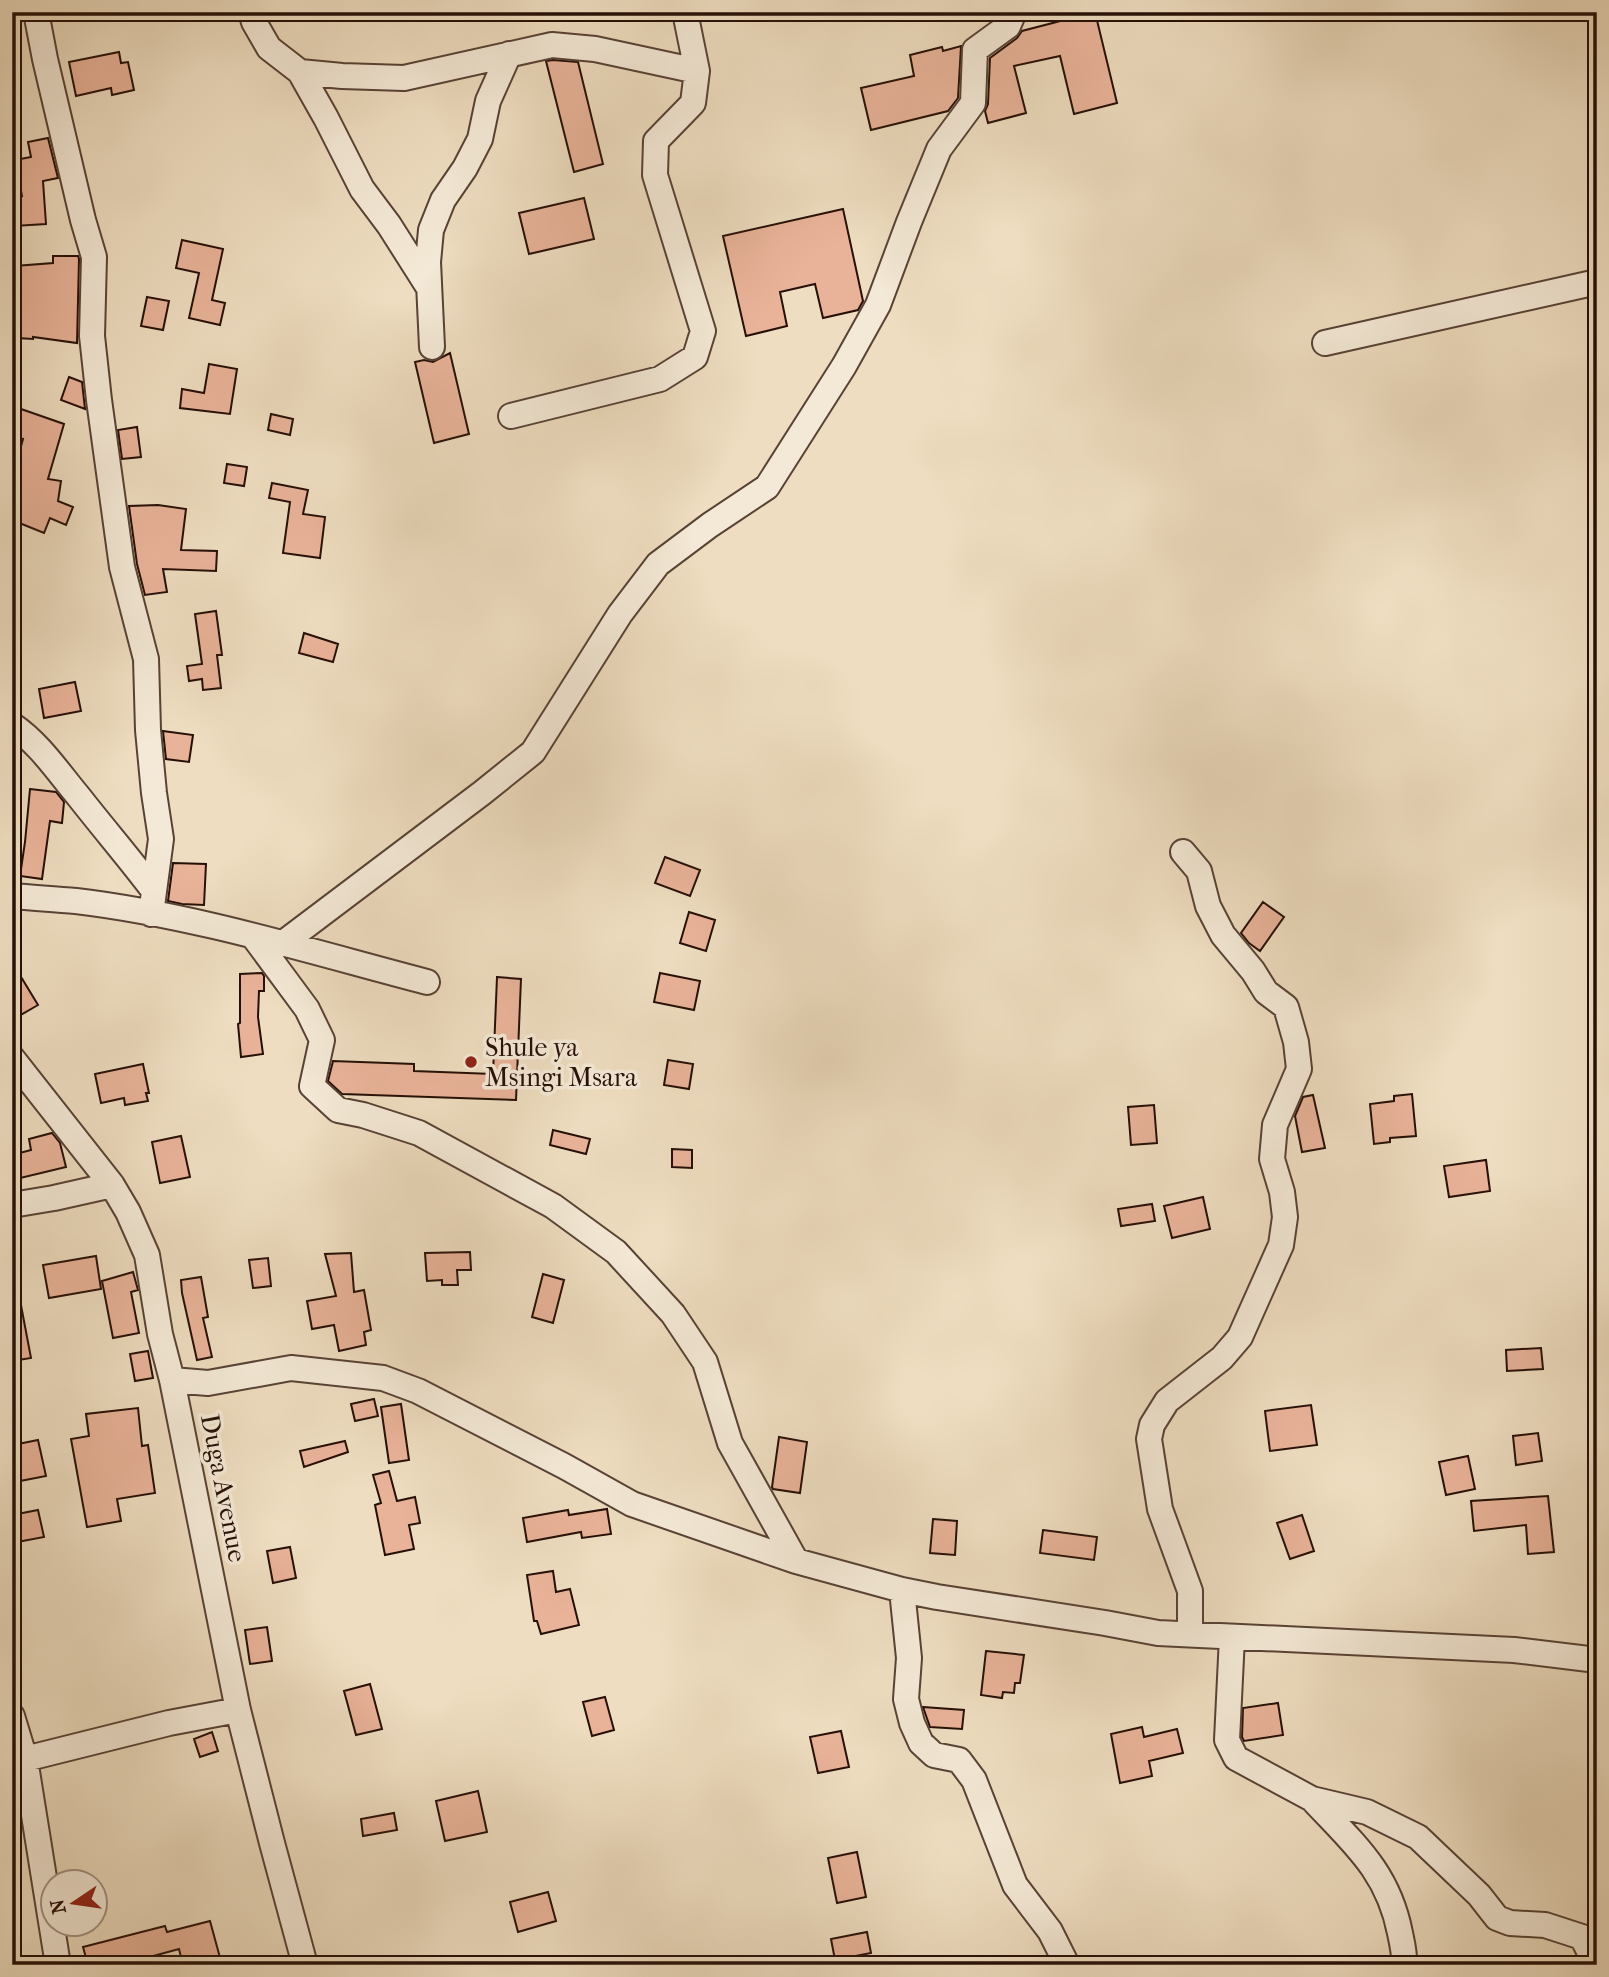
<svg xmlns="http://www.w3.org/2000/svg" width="1609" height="1977" font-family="'IM FELL French Canon',serif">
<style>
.building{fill:#e9b399;stroke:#260f07;stroke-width:2}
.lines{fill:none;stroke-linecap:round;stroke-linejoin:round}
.minor-casing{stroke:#584235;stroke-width:28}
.minor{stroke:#f4e9d6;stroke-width:24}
.poi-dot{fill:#8f2418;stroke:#f4e9d6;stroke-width:2.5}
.labels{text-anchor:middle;stroke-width:7;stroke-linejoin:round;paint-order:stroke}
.poi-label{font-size:26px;fill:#260f07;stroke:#f4e9d6;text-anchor:start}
.street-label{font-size:26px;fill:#260f07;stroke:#f4e9d6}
</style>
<rect width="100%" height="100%" fill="#eeddc0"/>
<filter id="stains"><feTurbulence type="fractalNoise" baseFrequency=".00286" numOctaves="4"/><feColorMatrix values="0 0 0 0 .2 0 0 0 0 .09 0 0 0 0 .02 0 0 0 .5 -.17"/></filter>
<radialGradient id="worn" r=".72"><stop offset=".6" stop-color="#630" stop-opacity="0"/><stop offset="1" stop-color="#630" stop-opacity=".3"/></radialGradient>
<!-- building -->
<path class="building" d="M1095,12L1117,103L1074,114L1060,56L1014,66L1026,113L988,123L985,111L988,104L990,58L1017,38L1022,31Z
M961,46L958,98L948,111L871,130L861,88L914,76L910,55L942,47L943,51Z
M119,52L121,63L128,62L134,90L112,95L111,88L76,96L69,62Z
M553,60L578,62L603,164L574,172L546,61Z
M48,138L58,178L43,181L46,224L14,226L12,197L22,196L15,160L31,157L28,142Z
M584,198L594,239L529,254L519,213Z
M843,209L863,301L858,310L823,318L815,284L780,292L787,326L746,336L723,236Z
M182,240L223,249L212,300L225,303L220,325L189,318L199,273L176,268Z
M53,256H78L79,259L77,343L33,337V339L17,338L18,301L15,266L53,263Z
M147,297L169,301L163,330L141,326Z
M450,353L469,434L434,443L415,362L424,360L433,362Z
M209,364L237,369L230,414L180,408L182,389L204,393Z
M69,377L82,382L85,409L61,400Z
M21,409L64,424L48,479L61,481L58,501L73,507L66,525L50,518L44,533L12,520V488L16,473L14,472L23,439L12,436V433Z
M271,414L293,419L290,435L268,430Z
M137,427L141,457L122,459L118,430Z
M227,464L247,467L244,486L224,483Z
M272,483L308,490L303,514L325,517L320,558L283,553L290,502L269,498Z
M158,505L186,509L181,550L217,551L216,571L163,569L167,592L145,595L137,564L129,506Z
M216,611L222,655H217L221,688L203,690L202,679L189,681L187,666L202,664L195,614Z
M304,633L338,644L333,662L299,653Z
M75,682L81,711L44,718L39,689Z
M163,731L193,735L189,762L166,759Z
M30,789L56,792L64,802L62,823L50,821L42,879L20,876L25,842Z
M665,857L700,870L690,896L655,883Z
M173,863L206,864L204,905L182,904L168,901Z
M1263,902L1284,917L1260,951L1249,943L1241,933Z
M689,912L715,920L706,951L680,943Z
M12,962L38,1005L12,1020Z
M262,973L264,976V991H259L258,1017L263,1054L241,1057L238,1024L240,1023V974Z
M660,973L700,981L694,1010L654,1002Z
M497,977L521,979L516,1100L342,1094L328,1081L333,1061L414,1064V1071L493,1074Z
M668,1060L693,1064L689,1089L664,1085Z
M143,1064L149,1093H146L148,1101L125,1105L124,1098L101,1103L95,1074Z
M1412,1094L1416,1136L1390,1138V1142L1374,1144L1370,1104L1394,1101V1096Z
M1313,1095L1325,1148L1302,1152L1295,1116L1303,1097Z
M1154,1105L1157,1143L1131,1145L1128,1107Z
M553,1130L590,1139L586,1154L550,1145Z
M52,1133L60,1143L66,1167L12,1180V1155L31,1150L29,1139Z
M181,1136L190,1177L160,1183L152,1142Z
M672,1149L692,1150V1168L672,1167Z
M1486,1160L1490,1191L1449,1197L1444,1166Z
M1203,1197L1210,1229L1172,1238L1164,1206Z
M1152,1204L1155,1221L1121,1226L1118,1209Z
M470,1252L471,1270H457L458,1285H442V1280L427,1281L425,1253Z
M351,1253L354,1292L364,1290L371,1330L364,1332L366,1345L339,1351L334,1325L312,1329L307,1301L336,1296L325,1254Z
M96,1256L101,1289L49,1298L43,1265Z
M268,1258L271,1286L253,1288L249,1260Z
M133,1272L138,1290L131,1292L139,1333L113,1338L102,1281Z
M543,1274L564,1280L553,1323L532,1317Z
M201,1277L208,1317L203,1318L212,1357L197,1360L182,1293L181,1280Z
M20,1300L31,1358L12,1361V1301Z
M1541,1348L1543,1369L1507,1371L1506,1350Z
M148,1351L153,1378L135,1381L130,1354Z
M374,1399L378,1416L355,1421L351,1404Z
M401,1404L409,1460L389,1463L381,1407Z
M1311,1405L1317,1445L1270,1451L1265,1411Z
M138,1408L142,1446L148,1445L155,1493L117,1499L121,1521L87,1527L71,1439L89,1436L86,1414Z
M1538,1433L1542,1461L1516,1465L1513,1436Z
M779,1437L807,1442L800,1493L773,1489L772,1487Z
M38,1440L46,1476L20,1481L13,1445Z
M345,1441L348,1452L304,1467L300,1451Z
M1468,1456L1475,1489L1446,1495L1439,1462Z
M389,1471L397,1501L415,1497L420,1523L409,1525L414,1549L385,1555L375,1505L381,1503L373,1475Z
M1548,1496L1554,1552L1528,1554L1526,1525L1474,1531L1471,1501Z
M607,1509L611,1534L582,1538L581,1532L527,1542L523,1518L568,1510L569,1515Z
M38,1510L44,1537L12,1543V1515Z
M1302,1515L1314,1551L1290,1559L1277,1523Z
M933,1519L957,1521L955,1555L930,1553Z
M1043,1530L1097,1537L1094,1560L1040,1553Z
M290,1547L296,1578L273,1583L267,1551Z
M553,1571L556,1592L570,1589L579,1625L541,1634L537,1621H534L527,1575Z
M267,1627L272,1661L250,1664L245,1630Z
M986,1651L1024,1655L1020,1683H1015L1014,1693L1003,1692L1002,1698L981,1695Z
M370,1684L382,1729L356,1735L344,1691Z
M605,1697L614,1730L592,1736L583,1702Z
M1278,1703L1283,1735L1244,1741L1242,1737L1243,1708Z
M923,1707L964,1710L962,1729L930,1727Z
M1142,1727L1144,1737L1177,1729L1183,1753L1149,1761L1152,1776L1120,1783L1111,1734Z
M841,1731L849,1767L818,1773L810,1737Z
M212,1732L218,1751L200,1757L194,1739Z
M478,1791L487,1832L445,1841L436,1801Z
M394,1813L397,1830L363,1836L361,1819Z
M857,1852L866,1897L837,1903L828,1858Z
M548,1892L556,1921L518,1932L510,1902Z
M210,1921L222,1965H183L179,1949L120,1965H88L83,1947L165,1926L167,1932Z
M867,1932L871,1953L835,1960L831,1939Z"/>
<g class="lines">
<defs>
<path id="minor" d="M36,12L45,59L83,220L94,257L92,336L99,400L122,567L146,659L148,730L154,793L161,839L151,914
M251,12L254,22L269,48L300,72L342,76L404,78L552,45L595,49L697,71
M300,72L326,118L362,189L389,225L429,288
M1325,343L1597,282
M432,347L428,262L431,230L443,200L465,168L480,139L488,101L509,54
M511,416L660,379L695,357L703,331L655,175L656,141L693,103L697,71L685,12
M12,725C39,743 58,772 79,797C104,829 130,859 154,891
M1183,852L1199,871L1208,906L1223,935L1253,971L1266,992L1286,1007L1296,1042L1299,1069L1275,1125L1272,1159L1282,1192L1285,1217L1281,1245L1240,1337L1222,1358L1167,1401L1152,1425L1149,1439L1160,1509L1190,1591V1633
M12,896C34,898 55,899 76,901C194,915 312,952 427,982
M253,936L307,1009L322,1040L312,1086L338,1110L363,1115L419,1133L553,1206L616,1252L673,1314L705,1362L730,1443L796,1561
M282,944L482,793L533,752L620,614L658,564L710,525L767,487L844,366L878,305L909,222L939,149L973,103L975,50L1008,26L1014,12
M12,1058L112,1185L128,1212L147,1255L160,1334L172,1380L238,1710L272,1843L305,1965
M12,1205L54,1198L112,1185
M172,1380L208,1383L291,1368L383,1378L418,1391L564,1466L632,1504L796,1561L902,1590L937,1597L1105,1623L1158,1633L1514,1650L1597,1660
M902,1590L909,1658L906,1699L912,1723L921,1743L934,1755L959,1760L974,1780L1015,1885L1050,1931L1067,1965
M1232,1637L1227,1740L1236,1758L1312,1799L1367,1812L1418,1837L1479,1895L1497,1918L1510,1923L1545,1925L1582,1937L1596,1965
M12,1716L25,1759L58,1965
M25,1759L169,1723L238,1710
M1312,1799C1353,1843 1388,1871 1400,1933C1402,1943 1405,1954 1404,1965"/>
</defs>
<!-- minor casing -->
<use href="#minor" class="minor-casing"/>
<!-- minor -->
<use href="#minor" class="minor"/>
</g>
<!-- markers -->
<circle class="poi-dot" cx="471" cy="1062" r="7"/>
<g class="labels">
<!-- poi labels -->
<g class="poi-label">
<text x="485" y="1056">Shule ya<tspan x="485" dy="30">Msingi Msara</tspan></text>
</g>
<!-- street labels -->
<g class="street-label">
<text transform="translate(224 1488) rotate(79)" y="9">Duga Avenue</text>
</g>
</g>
<!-- margin -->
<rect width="1609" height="1977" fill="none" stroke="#eeddc0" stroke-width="42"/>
<rect x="14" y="14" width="1581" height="1949" fill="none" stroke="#260f07" stroke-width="3.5"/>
<rect x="21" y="21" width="1567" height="1935" fill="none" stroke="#260f07" stroke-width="2"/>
<!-- north arrow -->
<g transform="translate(74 1903) rotate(257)"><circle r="33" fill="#f4e9d6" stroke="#a29283" stroke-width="2"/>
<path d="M0-5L12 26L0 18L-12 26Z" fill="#8f2418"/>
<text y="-10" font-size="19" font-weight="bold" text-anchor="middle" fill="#260f07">N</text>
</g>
<rect width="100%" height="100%" filter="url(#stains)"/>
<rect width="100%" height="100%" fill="url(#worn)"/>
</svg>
